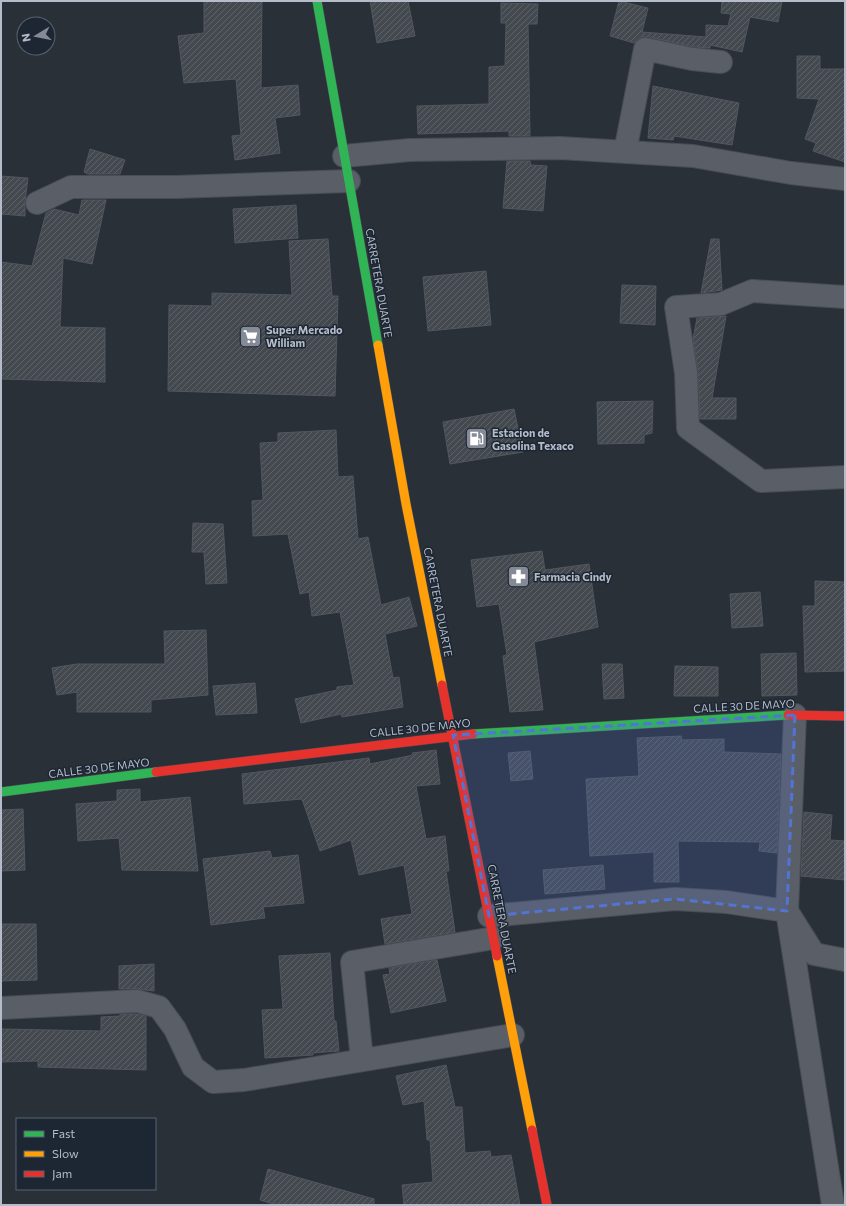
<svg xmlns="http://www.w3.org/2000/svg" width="846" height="1206" font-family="Commissioner,sans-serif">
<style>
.building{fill:url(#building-hatch);stroke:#52575f}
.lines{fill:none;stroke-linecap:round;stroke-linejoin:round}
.street-casing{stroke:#484c53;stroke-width:24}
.fast-casing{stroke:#484c53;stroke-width:10}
.slow-casing{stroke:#484c53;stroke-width:10}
.jam-casing{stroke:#484c53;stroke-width:10}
.street{stroke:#5a5e66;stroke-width:22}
.fast{stroke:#30b455;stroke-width:9}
.slow{stroke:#ff9f0a;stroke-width:9}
.jam{stroke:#e5322d;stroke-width:9}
.marked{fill:#5274d3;fill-opacity:0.2;stroke:#5274d3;stroke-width:3;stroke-dasharray:8 5;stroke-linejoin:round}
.labels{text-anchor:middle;stroke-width:3;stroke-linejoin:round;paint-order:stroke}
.street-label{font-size:11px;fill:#b4bcc9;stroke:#1d2633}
.poi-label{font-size:11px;font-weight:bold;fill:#b4bcc9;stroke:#1d2633;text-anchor:start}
</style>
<defs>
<pattern id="building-hatch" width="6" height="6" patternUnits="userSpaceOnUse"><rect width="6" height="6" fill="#444950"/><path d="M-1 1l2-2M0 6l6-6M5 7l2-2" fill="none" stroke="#5d6168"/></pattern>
</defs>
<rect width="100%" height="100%" fill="#2a3038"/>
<!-- building -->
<path class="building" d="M204,1H262L261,88L298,85L300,115L275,118L280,153L235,160L232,136L241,135L236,79L184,83L178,36L204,33Z
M370,1H408L415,36L377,43Z
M619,1L648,8L642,32L706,37V25L728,26L731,14L721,13L722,1H782L778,22L750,17L742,52L710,45V48L694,47L648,37H641L634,43L610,36Z
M501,3L538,4L537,24H528L530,136H509V131L418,134L417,106L489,104V67L505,66L506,23H501Z
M797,56H820V69H845V162L813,151L816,143L805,139L819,99L797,98Z
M653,86L739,103L732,145L674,136L673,140L648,138Z
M90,149L125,160L120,174H88L84,172Z
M507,161H530L531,165L547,166L543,211L503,208Z
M1,176L28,178L25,202V216L1,214Z
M82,200H106L92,264L63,258L60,327L105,328V382L1,379V262L32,266L46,213L54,209L79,215Z
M296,205L298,238L235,243L233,209Z
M328,239L332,296H338L335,396L168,391L169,305L212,306V293L292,295L289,241Z
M711,239H719L722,290L701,293Z
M486,271L491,325L428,331L423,277Z
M622,285L656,286L655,325L620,323Z
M726,316L712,398H736V419H700L698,372L693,339L697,318Z
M653,401L652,433L644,435V443L598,444L597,402Z
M514,409L523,452L450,464L443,422Z
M336,430L338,477L353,476L358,539L368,537L381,605L409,597L417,626L385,634L393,678L399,677L403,707L342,717L341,714L301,723L295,699L337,690V687L354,685L340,612L312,616L309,592L300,594L288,534L253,536L252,501L263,500L260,443L278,442V433Z
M193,523L223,524L227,583L206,584L204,552H192Z
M542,551L545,570L589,564L598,627L534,642L543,710L510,712L503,656L507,655L499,604L477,607L471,560Z
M815,581L845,582V671L805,672L803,606H815Z
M760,592L763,626L732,628L730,594Z
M206,630L208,695L151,700V712H77V692L57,695L52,668L77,664H165L164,631Z
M796,653L797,695L762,696L761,654Z
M602,664H622L624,698L604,699Z
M675,666L718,667V696H674Z
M255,683L257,713L216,715L213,686Z
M681,736L682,740L724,739V752L781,754L777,853L759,851L760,842L678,841L679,882H654V852L590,856L586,779L639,776L637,738Z
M436,750L440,784L416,786L426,839L445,836L449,871H446L455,932L385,944L381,919L412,914L404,865L359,875L351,840L320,851L302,799L244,804L242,774L369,758L370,764L413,755L412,753Z
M530,751L533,779L511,781L508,753Z
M140,789V802L190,797L198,871L122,870L119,838L78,841L76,804L117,801V790Z
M23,809L25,870L1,871V810Z
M804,812L832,815L830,840L845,841V880L801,876Z
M270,851L272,858L298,855L304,903L263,907L265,918L211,925L203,859Z
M603,865L605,889L545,894L543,870Z
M1,924H36L37,980L1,981Z
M330,953L334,1021H336L339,1051L313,1053V1055L265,1058L262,1010L283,1009L279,956Z
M437,960L446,1001L391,1013L383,975L390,974L389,968Z
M154,964V991L137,989H119V966Z
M120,1014H136L146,1016V1070L38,1067V1061L1,1062V1029L101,1031V1017L120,1016Z
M446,1065L455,1107H462L465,1153L490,1151L491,1157L511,1155L520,1205H404L402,1185L433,1182L430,1140H427L424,1101L403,1105L396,1076Z
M268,1169L374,1199V1205H277L260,1200Z"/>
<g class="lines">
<defs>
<path id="street" d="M625,152L645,49L692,59L721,62
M344,156L410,150L560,148L693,156L791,173L845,179
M37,203L71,187H176L349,181
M845,297L752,291L721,304L676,307L686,373L688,428L761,481L845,477
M795,715L787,911L833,1205
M489,916L675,899L726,902L787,911L814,954L845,960
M1,1008L137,1001L159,1007L175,1029L193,1067L213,1082L244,1080L513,1035
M362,1060L352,962L494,938"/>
<path id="fast" d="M317,1L378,345
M473,734L788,715
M1,792L156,772"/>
<path id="slow" d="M378,345L406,504L442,685
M497,956L532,1130"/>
<path id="jam" d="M442,685L497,956
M788,715L845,716
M156,772L473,734
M532,1130L547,1205"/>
</defs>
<!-- street casing -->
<use href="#street" class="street-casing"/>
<!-- fast casing -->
<use href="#fast" class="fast-casing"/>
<!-- slow casing -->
<use href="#slow" class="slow-casing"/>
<!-- jam casing -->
<use href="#jam" class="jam-casing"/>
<!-- street -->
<use href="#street" class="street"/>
<!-- fast -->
<use href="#fast" class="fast"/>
<!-- slow -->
<use href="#slow" class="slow"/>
<!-- jam -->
<use href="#jam" class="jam"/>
</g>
<!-- marked area -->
<path class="marked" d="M795,715L787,911L675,899L489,916L453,735Z"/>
<!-- icons -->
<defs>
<symbol id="supermarket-square" viewBox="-11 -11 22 22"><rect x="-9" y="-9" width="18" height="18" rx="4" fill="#848b96" stroke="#1d2633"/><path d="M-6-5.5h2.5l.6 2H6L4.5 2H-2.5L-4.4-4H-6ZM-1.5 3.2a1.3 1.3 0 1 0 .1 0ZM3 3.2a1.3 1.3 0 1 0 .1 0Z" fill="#fff"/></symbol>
<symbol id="fuel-square" viewBox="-11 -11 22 22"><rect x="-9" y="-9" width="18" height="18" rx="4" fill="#848b96" stroke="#1d2633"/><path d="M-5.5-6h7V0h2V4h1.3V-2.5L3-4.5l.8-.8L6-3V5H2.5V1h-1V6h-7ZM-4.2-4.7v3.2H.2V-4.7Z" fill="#fff"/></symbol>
<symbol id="pharmacy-square" viewBox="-11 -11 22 22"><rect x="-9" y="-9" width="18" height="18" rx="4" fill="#848b96" stroke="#1d2633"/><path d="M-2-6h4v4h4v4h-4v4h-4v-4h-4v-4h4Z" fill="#fff"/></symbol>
</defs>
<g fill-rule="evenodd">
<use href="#supermarket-square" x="238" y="324" width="25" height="25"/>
<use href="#fuel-square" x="464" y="426" width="25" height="25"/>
<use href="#pharmacy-square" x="506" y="564" width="25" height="25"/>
</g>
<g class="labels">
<!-- street labels -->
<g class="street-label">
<text transform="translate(379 283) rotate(80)" y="4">CARRETERA DUARTE</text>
<text transform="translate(438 602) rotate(79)" y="4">CARRETERA DUARTE</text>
<text transform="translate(744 706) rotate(-3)" y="4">CALLE 30 DE MAYO</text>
<text transform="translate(420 728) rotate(-6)" y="4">CALLE 30 DE MAYO</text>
<text transform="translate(99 768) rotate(-7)" y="4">CALLE 30 DE MAYO</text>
<text transform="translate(502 919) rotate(79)" y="4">CARRETERA DUARTE</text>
</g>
<!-- poi labels -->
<g class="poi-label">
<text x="266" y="334">Super Mercado<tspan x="266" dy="13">William</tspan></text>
<text x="492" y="437">Estacion de<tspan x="492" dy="13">Gasolina Texaco</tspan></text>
<text x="534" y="581">Farmacia Cindy</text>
</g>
</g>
<!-- border -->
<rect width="846" height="1206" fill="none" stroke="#b4bcc9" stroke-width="4"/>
<!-- legend -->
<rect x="16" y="1118" width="140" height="72" fill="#1d2633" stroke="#59626f"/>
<rect x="24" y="1131" width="20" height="6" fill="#30b455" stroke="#59626f"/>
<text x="52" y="1138" font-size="12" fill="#b4bcc9">Fast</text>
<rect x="24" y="1151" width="20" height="6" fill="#ff9f0a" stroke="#59626f"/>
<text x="52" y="1158" font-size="12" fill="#b4bcc9">Slow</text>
<rect x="24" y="1171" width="20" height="6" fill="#e5322d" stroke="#59626f"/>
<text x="52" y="1178" font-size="12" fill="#b4bcc9">Jam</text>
<!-- north arrow -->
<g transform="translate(36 36) rotate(260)"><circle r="19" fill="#1d2633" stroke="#59626f"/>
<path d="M0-3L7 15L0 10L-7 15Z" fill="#848b96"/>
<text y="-6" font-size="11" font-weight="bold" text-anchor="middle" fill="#b4bcc9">N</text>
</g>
</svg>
